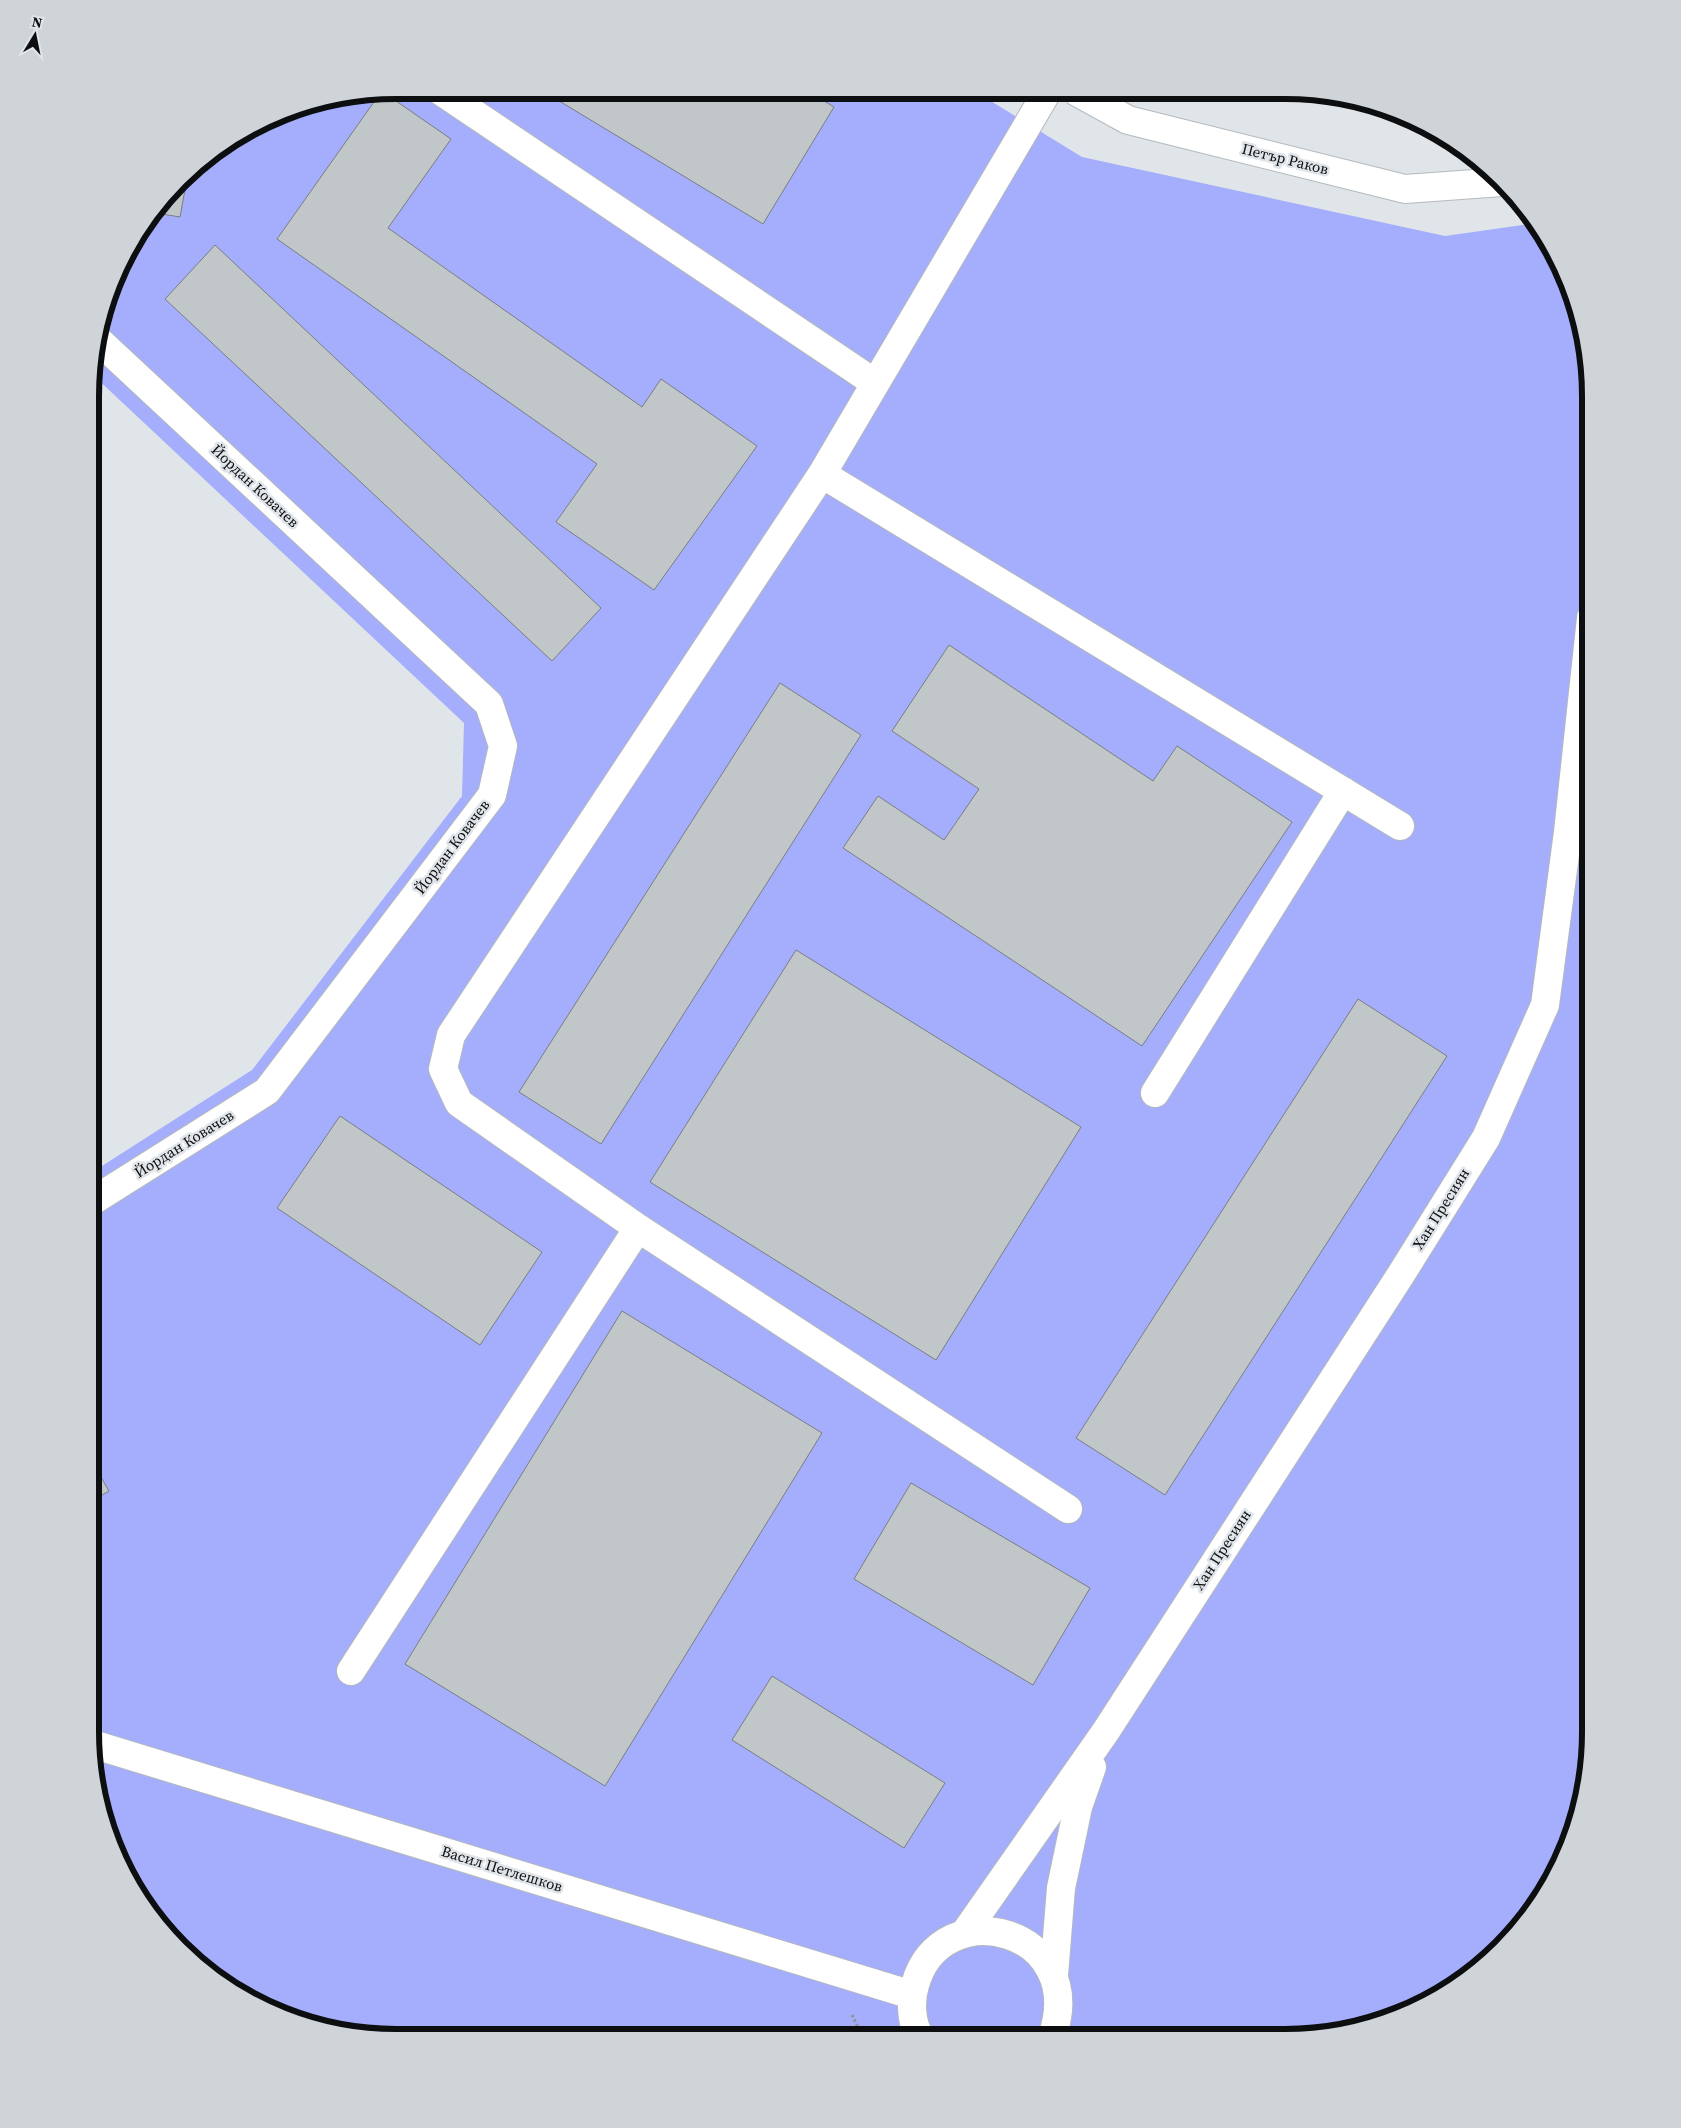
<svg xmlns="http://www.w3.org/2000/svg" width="1681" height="2128" font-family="'Source Serif 4',serif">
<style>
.forest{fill:#a4aefc}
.building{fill:#c1c7c9;stroke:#797e80}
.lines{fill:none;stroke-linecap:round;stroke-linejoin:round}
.minor-casing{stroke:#b4b9bc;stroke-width:30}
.path{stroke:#909497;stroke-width:3;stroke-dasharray:2.5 2.5;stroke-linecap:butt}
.minor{stroke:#fff;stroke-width:28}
.labels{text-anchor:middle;stroke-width:5;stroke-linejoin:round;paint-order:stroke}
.street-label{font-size:15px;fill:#0d0e10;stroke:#e0e5e9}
.rim{fill:none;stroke:#0d0e10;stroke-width:6}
</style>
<rect width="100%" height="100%" fill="#e0e5e9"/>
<!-- forest -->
<path class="forest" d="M395,90L976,92L1082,157L1445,236L1536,223L1550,243L1581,316L1591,395L1590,1752L1575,1830L1540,1902L1501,1949L1438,1997L1365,2028L1305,2037H375L298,2022L226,1987L179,1948L131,1885L100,1812L90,1733L91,1173L252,1070L462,796L464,723L93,375V355L131,243L194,166L297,106Z"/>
<!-- building -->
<path class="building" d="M541,90L808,91L834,107L763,224Z
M381,92H383L451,139L388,228L642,407L661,379L757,446L654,590L556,522L597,464L277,239Z
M188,173L180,217L156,213Z
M215,245L601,608L552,661L165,299Z
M949,645L1153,781L1177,746L1292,822L1142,1046L843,848L878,796L944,840L979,789L892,731Z
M780,683L861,735L601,1144L519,1092Z
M796,950L1081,1127L936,1360L650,1182Z
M1358,999L1447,1056L1165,1495L1076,1438Z
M340,1116L542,1252L480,1345L277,1208Z
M622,1311L822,1433L605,1786L405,1664Z
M91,1460L109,1491L90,1502Z
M911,1483L1090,1588L1033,1685L854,1579Z
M90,1594L96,1596L90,1615Z
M772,1676L945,1783L904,1848L732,1740Z"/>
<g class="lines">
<defs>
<path id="minor" d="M439,90L875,383
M1047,92L822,474L451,1035L443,1069L459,1103L638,1228L1068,1509
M1077,92L1128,120L1405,189L1502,182
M822,474L1400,826
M1155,1093L1343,791
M91,1202L267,1091L492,795L503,746L489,704L98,340
M351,1671L638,1228
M92,1744L912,1995
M964,1934L1106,1731L1400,1276L1486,1138L1545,1005L1568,832L1591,618
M1054,1975L1061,1888L1078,1807L1092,1767
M920,2037C911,2023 910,2001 915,1985C941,1891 1090,1928 1052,2037"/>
</defs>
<!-- minor casing -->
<use href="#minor" class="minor-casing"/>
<!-- path -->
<path class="path" d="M852,2015L863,2037"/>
<!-- minor -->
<use href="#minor" class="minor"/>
</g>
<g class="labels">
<!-- street labels -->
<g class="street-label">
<text transform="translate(1285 159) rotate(14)" y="5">Петър Раков</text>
<text transform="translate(255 486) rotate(43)" y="5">Йордан Ковачев</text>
<text transform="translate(452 847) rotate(-53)" y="5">Йордан Ковачев</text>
<text transform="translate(184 1144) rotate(-32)" y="5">Йордан Ковачев</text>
<text transform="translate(1441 1209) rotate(-58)" y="5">Хан Пресиян</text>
<text transform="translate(1222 1550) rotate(-57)" y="5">Хан Пресиян</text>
<text transform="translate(502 1869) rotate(17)" y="5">Васил Петлешков</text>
</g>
</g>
<!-- crop -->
<path d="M0 0H1681V2128H0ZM396 99H1285A297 297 0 0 1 1582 396V1732A297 297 0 0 1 1285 2029H396A297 297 0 0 1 99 1732V396A297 297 0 0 1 396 99Z" fill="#cfd4d8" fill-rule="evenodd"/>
<path class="rim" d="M396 99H1285A297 297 0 0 1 1582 396V1732A297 297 0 0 1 1285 2029H396A297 297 0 0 1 99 1732V396A297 297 0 0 1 396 99Z"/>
<!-- north arrow -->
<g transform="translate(35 35) rotate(10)" stroke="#e0e5e9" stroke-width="4" paint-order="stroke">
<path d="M0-4L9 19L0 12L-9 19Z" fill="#0d0e10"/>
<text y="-8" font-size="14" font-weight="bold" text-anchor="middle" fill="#0d0e10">N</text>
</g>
</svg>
